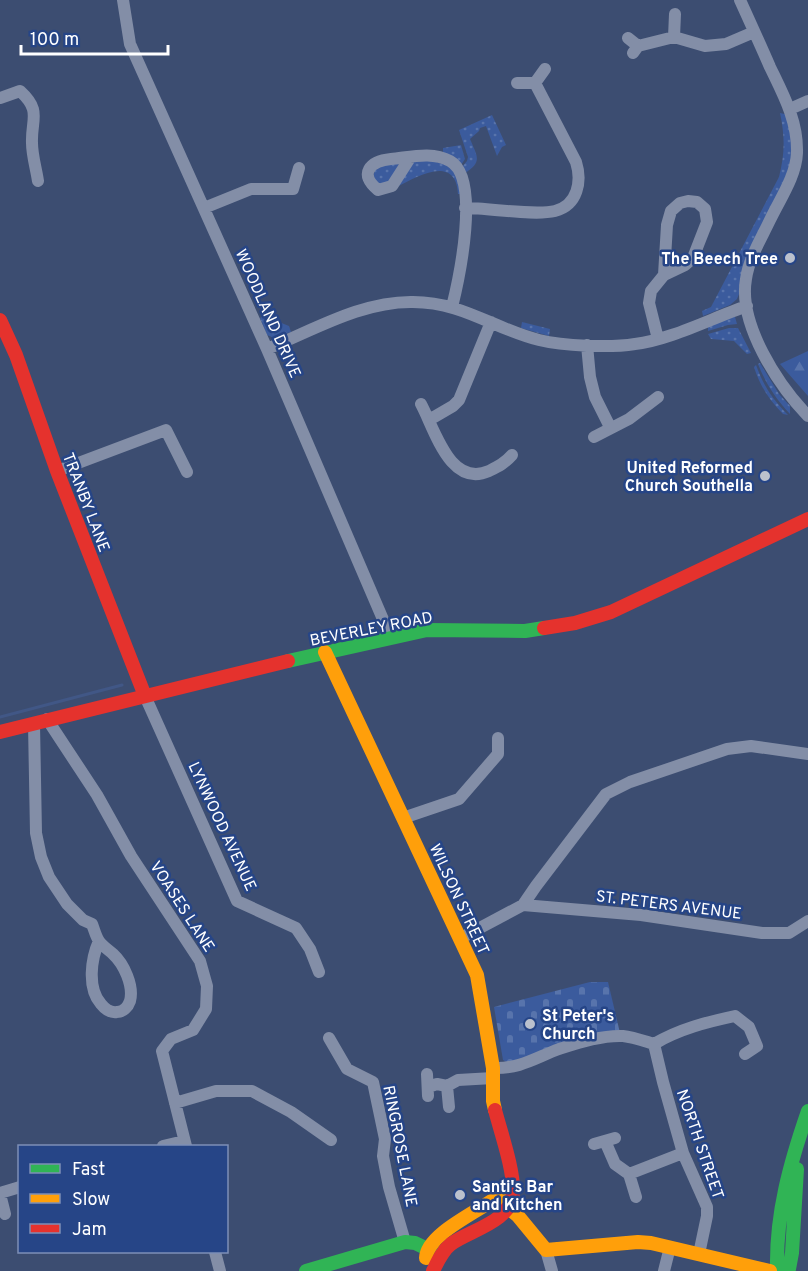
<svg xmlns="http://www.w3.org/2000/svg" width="808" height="1271" font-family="Overpass,sans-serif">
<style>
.green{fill:url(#green-dots)}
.forest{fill:url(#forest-firs)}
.cemetery{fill:url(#cemetery-stones)}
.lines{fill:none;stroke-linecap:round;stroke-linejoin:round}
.stream{stroke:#415786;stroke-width:3}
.street{stroke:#838ea7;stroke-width:12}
.fast{stroke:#30b455;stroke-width:14}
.slow{stroke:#ff9f0a;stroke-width:14}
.jam{stroke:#e5322d;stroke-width:14}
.poi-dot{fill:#bbc1cd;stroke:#264587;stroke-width:2}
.labels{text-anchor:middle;stroke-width:5;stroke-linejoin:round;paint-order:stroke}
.poi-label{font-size:16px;font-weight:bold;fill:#fff;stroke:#264587;text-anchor:end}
.street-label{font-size:16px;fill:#fff;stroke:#264587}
</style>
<defs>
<pattern id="green-dots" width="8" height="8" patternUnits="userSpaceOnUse" patternTransform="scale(1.5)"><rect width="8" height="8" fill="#3b5b9d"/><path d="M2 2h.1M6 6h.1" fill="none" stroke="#5874ac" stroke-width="1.8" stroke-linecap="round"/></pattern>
<pattern id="forest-firs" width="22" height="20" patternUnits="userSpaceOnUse" patternTransform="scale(1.5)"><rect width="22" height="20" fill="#3b5b9d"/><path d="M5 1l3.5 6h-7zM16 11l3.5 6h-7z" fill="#5874ac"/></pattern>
<pattern id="cemetery-stones" width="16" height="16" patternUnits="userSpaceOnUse" patternTransform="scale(1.5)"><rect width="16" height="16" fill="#3b5b9d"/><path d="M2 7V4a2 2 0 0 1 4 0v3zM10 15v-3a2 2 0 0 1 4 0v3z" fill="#5874ac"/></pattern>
</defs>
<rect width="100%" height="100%" fill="#3c4d71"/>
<!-- green -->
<path class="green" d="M780,113L789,115L793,161L737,299L730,305L703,316L702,311L711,307L779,177C785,154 785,136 780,113Z
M492,115L506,145L502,147L497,156L486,126L480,128L479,131L470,139C477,156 483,162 465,173L462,167L467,161L468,157L459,130Z
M461,145L465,159L461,165L443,152V148Z
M426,159C453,167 456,165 462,194H458C456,154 417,176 397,187L414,161Z
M393,162L399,164L391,182L383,186L372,180L376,167Z
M264,316L289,326L291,332L274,338L267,335L260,318Z
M730,317H735L737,324L728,325L708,331V327Z
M522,322L550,329L549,336L521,328Z
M729,328H738L751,353L747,354L734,341L711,339L708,334Z
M760,363L779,394L790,406V414C775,398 766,384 758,364Z
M756,365C764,387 772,398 788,415L783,414C769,400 760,386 754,367Z"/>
<!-- forest -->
<path class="forest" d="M808,351V396L780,364Z"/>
<!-- cemetery -->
<path class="cemetery" d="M590,982H608L620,1033L508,1063L503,1060L494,1007Z"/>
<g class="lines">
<!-- stream -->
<path class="stream" d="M0,717L122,685"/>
<!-- street -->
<path class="street" d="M123,0L130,44L267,349L391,638
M740,0C750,22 760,44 770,67C783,94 798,121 797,153C796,176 780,199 770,220C761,239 749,258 746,279C738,324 778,385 808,416
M674,37L675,14
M628,38L638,46L633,53
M638,46L674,37L705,46L726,44L754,32
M517,83H535L545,69
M0,98L20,91C42,111 31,119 32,143C32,155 36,168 38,181
M790,109L808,101
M410,158L392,186L378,190C358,174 370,161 391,159C411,157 432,151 450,161C481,178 459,279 452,307
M204,208L251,189H293L299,168
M465,208C490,208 534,216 555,211C578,205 582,181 576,162L535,83
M658,339L649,303L651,291L664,275L667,225L671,211L680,203L688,201L697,202L705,209L707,222L693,258L685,265L664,275
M587,345L590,377L595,397L610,427
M267,349C314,330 362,301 413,302C463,302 494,329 539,340C563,346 610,348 635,344C670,340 712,318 747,306
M421,404C435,430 450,488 489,471C499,466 505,463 512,455
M429,420L453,406L459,400L491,322
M594,437L629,419L658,397
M57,471L166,430L187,472
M145,696L237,901L296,928L310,949L319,972
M47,719L97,795L131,856L200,961L207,986L206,1009L193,1030L171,1039L162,1051L186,1146
M34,724L36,833L41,857L49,877L67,904L83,920L92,924C94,929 96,937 99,941C102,946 109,950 113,954C124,964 134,986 130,1001C128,1007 123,1012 117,1012C110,1013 105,1009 101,1004C87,988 91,959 99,941
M403,818L459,799L498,754V738
M523,905L641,915L762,933H789L808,921
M461,938L523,905L536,886L606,794L630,782L727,749L751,746L808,754
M329,1038L347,1069L373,1082L385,1139L383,1156L389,1187L405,1242
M654,1044L663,1082L683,1153L707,1207V1216L699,1254
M654,1044C679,1029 707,1022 735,1016L749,1027L757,1046L745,1054
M493,1068C520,1069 535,1058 559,1049C578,1043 602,1035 623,1036C633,1037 644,1041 654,1044
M427,1074L428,1096
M447,1086L449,1107
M428,1087L437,1084L447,1086L458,1080L493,1078
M175,1103L216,1091H252L291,1112L331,1140
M605,1141L615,1164L629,1174L683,1153
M594,1144L615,1138
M163,1146L184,1141
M629,1174L636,1197
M0,1193L20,1187
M0,1194L5,1214
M546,1250L552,1271
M215,1252L220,1271
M664,1271L670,1247"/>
<!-- fast -->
<path class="fast" d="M288,661L427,630L525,631L544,628
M777,1268C776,1213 790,1163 808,1111
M789,1269L792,1253L797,1169
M306,1271L405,1242L415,1243L440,1255"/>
<!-- slow -->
<path class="slow" d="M325,652L477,975L493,1068V1101L495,1110
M498,1199L518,1216L546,1250L638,1242L651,1243L770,1271
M426,1258C427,1232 485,1209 504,1192"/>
<!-- jam -->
<path class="jam" d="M0,320L16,355L57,471L145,696
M544,628L575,623L611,612L808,519
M0,732L288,661
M433,1271C438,1261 442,1251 451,1244C470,1230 512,1222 513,1192C514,1170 501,1133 495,1110"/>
</g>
<!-- markers -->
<g class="poi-dot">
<circle cx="790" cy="258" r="6"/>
<circle cx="765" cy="476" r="6"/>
<circle cx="530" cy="1024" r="6"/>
<circle cx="460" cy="1195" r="6"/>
</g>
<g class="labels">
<!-- poi labels -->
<g class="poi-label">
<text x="778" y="264">The Beech Tree</text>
<text x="753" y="473">United Reformed<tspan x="753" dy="18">Church Southella</tspan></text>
<text x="542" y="1021" text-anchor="start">St Peter's<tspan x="542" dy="18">Church</tspan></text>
<text x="472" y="1192" text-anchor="start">Santi's Bar<tspan x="472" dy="18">and Kitchen</tspan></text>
</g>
<!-- street labels -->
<g class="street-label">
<text transform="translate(269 313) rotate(66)" y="6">WOODLAND DRIVE</text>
<text transform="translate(87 502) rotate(69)" y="6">TRANBY LANE</text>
<text transform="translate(371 628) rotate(-11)" y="6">BEVERLEY ROAD</text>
<text transform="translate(223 826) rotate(65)" y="6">LYNWOOD AVENUE</text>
<text transform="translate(460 899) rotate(65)" y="6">WILSON STREET</text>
<text transform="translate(669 904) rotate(7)" y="6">ST. PETERS AVENUE</text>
<text transform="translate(183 906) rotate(57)" y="6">VOASES LANE</text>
<text transform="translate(701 1144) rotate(71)" y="6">NORTH STREET</text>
<text transform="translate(401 1146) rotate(79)" y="6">RINGROSE LANE</text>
</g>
</g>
<!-- legend -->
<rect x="18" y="1145" width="210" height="108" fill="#264587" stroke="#7d8fb7" stroke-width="1.5"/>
<rect x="30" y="1164" width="30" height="9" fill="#30b455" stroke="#7d8fb7" stroke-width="1.5"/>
<text x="72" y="1175" font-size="18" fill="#ffffff">Fast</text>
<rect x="30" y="1194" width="30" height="9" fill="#ff9f0a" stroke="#7d8fb7" stroke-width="1.5"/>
<text x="72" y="1205" font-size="18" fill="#ffffff">Slow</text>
<rect x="30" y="1224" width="30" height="9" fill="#e5322d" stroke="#7d8fb7" stroke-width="1.5"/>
<text x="72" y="1235" font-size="18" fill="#ffffff">Jam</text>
<!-- scale -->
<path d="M21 45v9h147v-9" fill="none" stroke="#ffffff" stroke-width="3"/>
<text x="30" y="45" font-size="18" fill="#ffffff" stroke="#264587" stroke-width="4.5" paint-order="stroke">100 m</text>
</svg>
